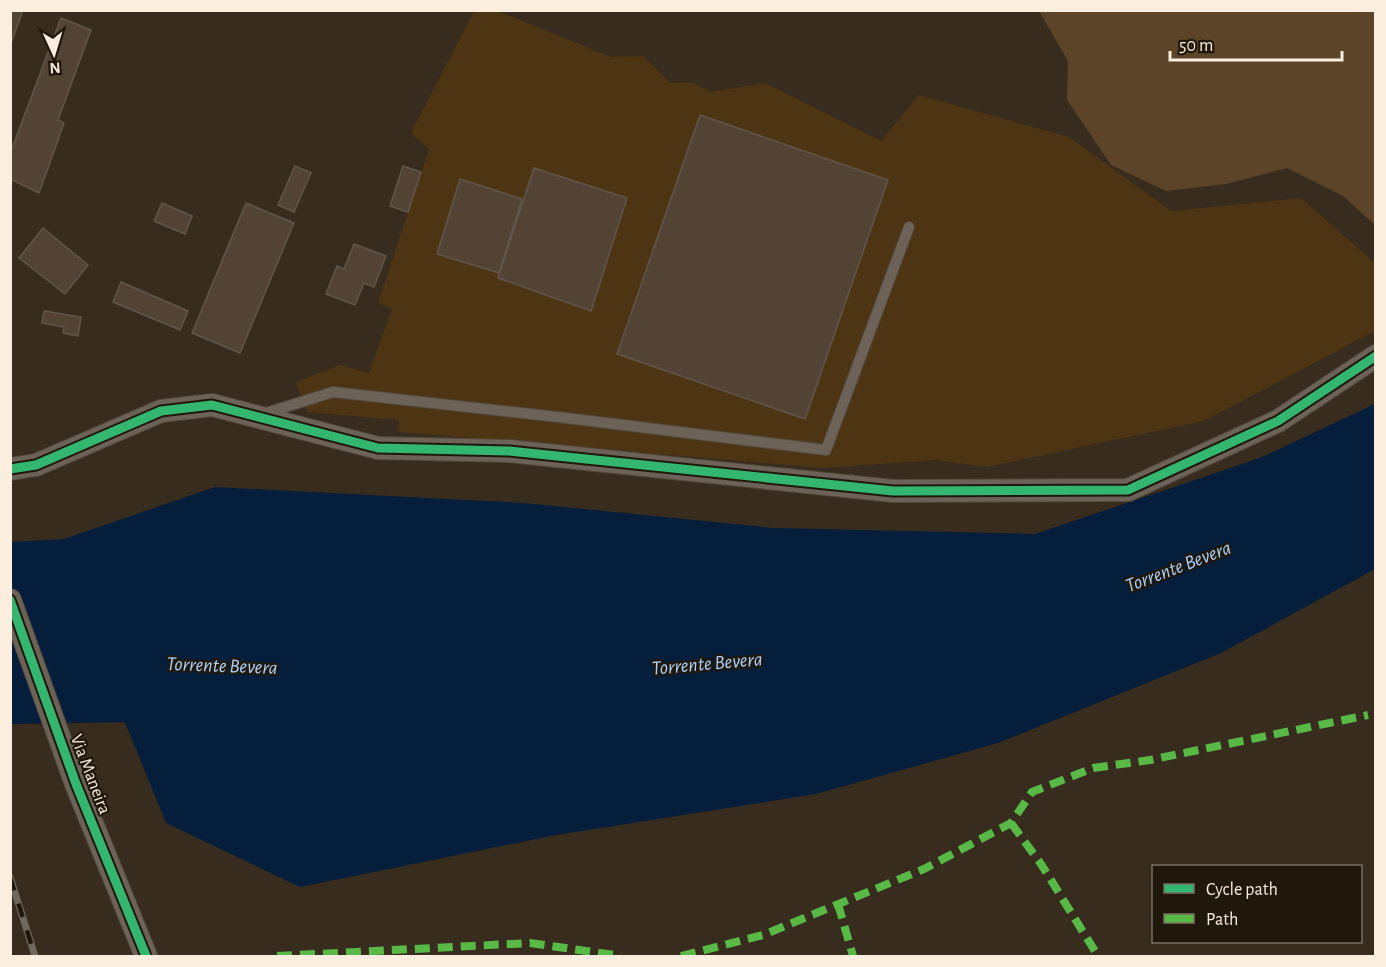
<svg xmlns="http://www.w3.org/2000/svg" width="1386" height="967" font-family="'Alegreya Sans',sans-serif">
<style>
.built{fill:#4d3514}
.green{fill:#5b4427}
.water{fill:#051e3b}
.building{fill:#534335;stroke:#61564b;stroke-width:1.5}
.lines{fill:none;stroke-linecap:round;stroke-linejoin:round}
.service-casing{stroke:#52483c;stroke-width:12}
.minor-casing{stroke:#52483c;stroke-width:24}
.service{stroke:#6c6257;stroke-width:10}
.minor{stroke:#6c6257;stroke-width:22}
.rail-casing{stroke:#70685d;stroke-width:7}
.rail{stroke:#21180c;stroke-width:4.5;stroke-dasharray:14;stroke-linecap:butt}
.quiet{stroke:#58b947;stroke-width:8;stroke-dasharray:15 8;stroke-linecap:butt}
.cycleway-casing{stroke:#21180c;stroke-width:13}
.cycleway{stroke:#33b770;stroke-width:9}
.labels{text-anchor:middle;stroke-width:4.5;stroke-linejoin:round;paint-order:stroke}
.street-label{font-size:18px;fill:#fbeede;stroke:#21180c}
.water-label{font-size:20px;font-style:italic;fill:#abd2fe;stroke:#21180c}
</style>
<rect width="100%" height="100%" fill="#372c1d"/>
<!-- built -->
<path class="built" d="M474,11H498L611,57L643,56L670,83L692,82L710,92L765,83L881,141L919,95L1069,137L1171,211L1301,198L1375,263V331L1204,421L987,467L936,460L823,468L399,432V420L307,412L296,382L340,365L369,373L392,309L378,303L429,149L411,133Z"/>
<!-- green -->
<path class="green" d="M1039,11H1375V225L1343,196L1287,168L1226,184L1166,191L1111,165L1067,100L1068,61Z"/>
<!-- water -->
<path class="water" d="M1375,404V569L1221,653L998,743L816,794L556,835L300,887L166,823L125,722L11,724V542L64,539L215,487L523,503L773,528L1035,534L1260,458Z"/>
<!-- building -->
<path class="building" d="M10,10H23L10,46Z
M61,18L91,30L58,120L64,123L39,193L10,179V154Z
M700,115L888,180L805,419L617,354Z
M295,166L311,173L294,212L278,205Z
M403,166L421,172L408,212L390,206Z
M534,168L627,198L591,311L498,278Z
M460,179L522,199L499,273L437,254Z
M162,203L192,216L185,234L154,221Z
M246,203L294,223L240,353L192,333Z
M43,228L88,265L65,294L19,258Z
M354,244L386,256L374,287L364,283L355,305L326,294L337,266L344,269Z
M121,282L188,311L180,330L113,302Z
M44,311L81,317L78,336L63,333L64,327L42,323Z"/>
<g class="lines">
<defs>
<path id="service" d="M263,414L333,392L558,417L826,450L909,227"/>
<path id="minor" d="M10,469L36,465L161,411L212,405L378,448L509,451L893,491L1128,490L1278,421L1376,356
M10,600L76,784L146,956"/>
</defs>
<!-- service casing -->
<use href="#service" class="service-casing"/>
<!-- minor casing -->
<use href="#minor" class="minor-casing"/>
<!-- service -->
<use href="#service" class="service"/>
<!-- minor -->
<use href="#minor" class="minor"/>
<defs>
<path id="rail" d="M10,877L35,956"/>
</defs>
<!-- rail casing -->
<use href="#rail" class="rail-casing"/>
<!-- rail -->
<use href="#rail" class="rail"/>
<!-- quiet -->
<path class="quiet" d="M1011,823L1041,864L1098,956
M838,904L853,956
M277,956L530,943L621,956
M681,956L763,935L924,869L1011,823L1032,792L1093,768L1150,760L1368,715"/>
<defs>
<path id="cycleway" d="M10,469L36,465L161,411L212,405L378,448L509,451L893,491L1128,490L1278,421L1376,356
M10,600L76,784L146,956"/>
</defs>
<!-- cycleway casing -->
<use href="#cycleway" class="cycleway-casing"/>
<!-- cycleway -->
<use href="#cycleway" class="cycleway"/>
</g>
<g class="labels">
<!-- street labels -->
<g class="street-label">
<text transform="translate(91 774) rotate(69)" y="6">Via Maneira</text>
</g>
<!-- water labels -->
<g class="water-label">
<text transform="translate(1178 566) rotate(-21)" y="7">Torrente Bevera</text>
<text transform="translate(707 663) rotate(-5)" y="7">Torrente Bevera</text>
<text transform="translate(222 665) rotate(2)" y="7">Torrente Bevera</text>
</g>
</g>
<!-- border -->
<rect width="1386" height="967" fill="none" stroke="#fbeede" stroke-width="24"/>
<!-- legend -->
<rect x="1152" y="865" width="210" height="78" fill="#21180c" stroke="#786e60" stroke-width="1.5"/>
<rect x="1164" y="884" width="30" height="9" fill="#33b770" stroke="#786e60" stroke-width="1.5"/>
<text x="1206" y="895" font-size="18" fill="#fbeede">Cycle path</text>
<rect x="1164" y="914" width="30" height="9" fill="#58b947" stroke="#786e60" stroke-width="1.5"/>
<text x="1206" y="925" font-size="18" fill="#fbeede">Path</text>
<!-- north arrow -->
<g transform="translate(54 54) rotate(176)" stroke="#21180c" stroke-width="4.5" paint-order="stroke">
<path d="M0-4.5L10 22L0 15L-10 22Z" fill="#fbeede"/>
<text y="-9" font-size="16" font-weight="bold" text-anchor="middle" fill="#fbeede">N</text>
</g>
<!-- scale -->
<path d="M1170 51v9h172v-9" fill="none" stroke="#fbeede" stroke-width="3"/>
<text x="1179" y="51" font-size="18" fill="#fbeede" stroke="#21180c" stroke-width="4.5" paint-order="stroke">50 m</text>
</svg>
